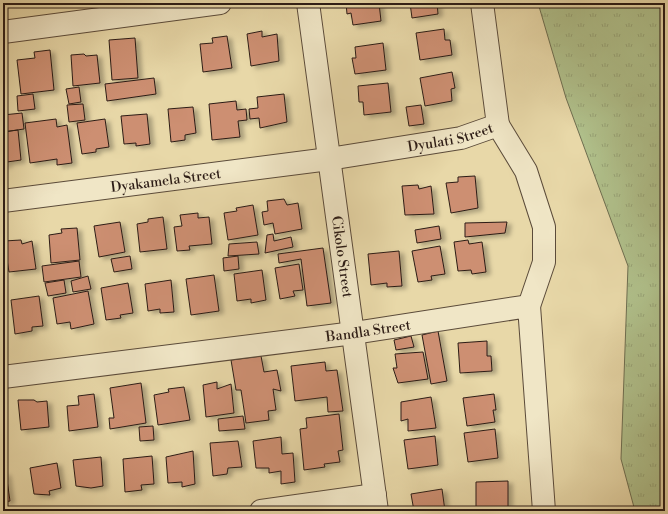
<svg xmlns="http://www.w3.org/2000/svg" width="668" height="514" font-family="'Libre Bodoni',serif">
<style>
.grass{fill:url(#grass-tufts);stroke:#6e6e50}
.building{fill:#cd8f72;stroke:#2c1c16;filter:url(#shadow)}
.lines{fill:none;stroke-linecap:round;stroke-linejoin:round}
.minor-casing{stroke:#5b4b3a;stroke-width:24}
.minor{stroke:#f0e6c6;stroke-width:22}
.labels{text-anchor:middle;stroke-width:3;stroke-linejoin:round;paint-order:stroke}
.street-label{font-size:14px;fill:#2c1c16;stroke:#f0e6c6}
</style>
<defs>
<pattern id="grass-tufts" width="24" height="20" patternUnits="userSpaceOnUse"><rect width="24" height="20" fill="#b0c08b"/><path d="M3 7l-1-3M5 7V3M7 7l1-3M15 17l-1-3M17 17v-4M19 17l1-3" fill="none" stroke="#98a477"/></pattern>
<filter id="shadow"><feDropShadow dx="4.5" dy="2.5" stdDeviation="2" flood-color="#0004"/></filter>
</defs>
<rect width="100%" height="100%" fill="#e8d8a8"/>
<filter id="stains"><feTurbulence type="fractalNoise" baseFrequency=".005" numOctaves="4"/><feColorMatrix values="0 0 0 0 .2 0 0 0 0 .09 0 0 0 0 .02 0 0 0 .5 -.17"/></filter>
<radialGradient id="worn" r=".72"><stop offset=".6" stop-color="#630" stop-opacity="0"/><stop offset="1" stop-color="#630" stop-opacity=".3"/></radialGradient>
<!-- grass -->
<path class="grass" d="M538,3H665V511H635L621,459L628,266L566,98Z"/>
<!-- building -->
<path class="building" d="M346,3H379L381,21L353,25L351,13L347,14Z
M410,3H437L438,14L412,18Z
M444,29L445,40H450L452,55L420,60L416,33Z
M262,31V37L277,34L279,61L251,66L247,34Z
M227,36L232,68L203,72L200,44L213,43L212,38Z
M135,38L138,78L112,80L109,40Z
M383,43L386,70L355,74L352,58H356L355,47Z
M50,50L54,90L21,94L17,60L35,58L34,52Z
M84,54L86,56L97,55L100,83L73,86L71,55Z
M452,72L455,88L451,89L452,101L425,106L420,78Z
M154,78L156,94L107,101L105,84Z
M388,83L391,112L364,115L363,102H359L358,86Z
M79,87L81,102L69,104L66,89Z
M33,94L35,109L18,111L17,96Z
M284,94L287,122L260,128L259,118L250,119L249,109L258,108L257,97Z
M236,101L237,110L246,109L247,120L238,121L240,137L212,140L209,104Z
M83,104L85,120L69,122L67,105Z
M421,105L424,124L409,126L406,107Z
M193,107L196,133L185,135V140L171,142L168,109Z
M22,113L24,129L3,132V115Z
M147,114L150,144L136,146V143L124,144L121,116Z
M56,119L57,127L67,125L72,163L57,165V159L30,163L25,123Z
M105,119L109,147L96,149V152L82,154L77,123Z
M18,130L21,160L7,162V165H3V132Z
M475,176L478,208L451,213L446,183L458,182V177Z
M418,185L419,189L431,186L434,214L405,215L402,186Z
M284,199L287,205L298,203L302,229L275,234L273,223L264,225L262,212L268,211L267,201Z
M253,205L258,235L228,240L224,213L237,211L236,208Z
M198,213V218L209,217L212,244L189,246L190,250L177,251L174,227L182,226L180,215Z
M163,217L167,249L140,252L137,224L148,222V219Z
M120,222L125,252L99,257L94,226Z
M507,222L505,233L465,237V223Z
M439,226L441,239L417,243L415,230Z
M77,228L80,260L51,263L49,235L62,233L61,229Z
M273,234L274,241L291,237L293,247L265,253L267,235Z
M21,240L22,244L32,241L36,269L9,272L4,241Z
M468,240L469,244L482,242L486,272L472,274L471,270L458,271L454,242Z
M257,242L259,254L228,256L229,244Z
M440,246L445,274L431,276L432,280L418,282L412,251Z
M323,248L331,303L307,306L301,259L279,263L278,254Z
M399,251L402,286L387,287V283L371,285L368,254Z
M130,256L132,269L114,272L111,259Z
M238,256L239,269L224,271L223,258Z
M79,261L81,277L44,282L42,266Z
M299,264L303,290L293,291L295,296L280,299L275,268Z
M262,270L266,300L251,303V299L237,301L234,274Z
M214,275L219,311L191,315L186,279Z
M88,276L91,289L73,292L71,281Z
M64,280L66,293L48,296L45,283Z
M171,280L174,312L160,313V309L148,311L145,284Z
M128,283L133,313L120,315L121,318L106,320L101,288Z
M88,291L94,324L71,329L70,322L57,324L53,298Z
M39,296L43,326L32,327V331L15,334L11,300Z
M438,331L447,381L431,384L422,335Z
M411,336L414,347L396,350L394,340Z
M487,341V356H491L492,371L460,373L458,343Z
M423,352L428,379L398,383L393,368H397L395,354Z
M261,356L264,372L277,370L281,391L273,389L276,410L268,411L269,420L246,423L241,390H236L231,360Z
M325,362L326,371L337,370L343,411L328,412L327,397L295,401L291,366Z
M217,382V389L231,384L234,413L206,417L203,385Z
M141,383L146,423L110,429L109,418H114L110,388Z
M184,387L190,420L158,425L154,395L169,392L168,389Z
M94,394L98,427L69,431L67,406L79,405L78,396Z
M494,394L496,410H493L495,422L467,426L463,398Z
M431,397L436,428L408,431V419L401,421V402Z
M18,400H34L37,402L47,401L49,427L21,430Z
M339,414L343,450L338,451L340,462L324,464L325,467L304,470L300,429L307,428L306,418Z
M243,416L245,429L219,431L218,419Z
M153,426L154,440L140,441L139,427Z
M495,429L498,458L468,462L464,433Z
M435,436L438,465L408,469L404,440Z
M281,437L282,454L293,453L295,482L281,484V471L269,473V468H256L253,441Z
M238,441L242,467L228,468L227,474L213,476L210,443Z
M193,451L195,484L182,487V482L168,483L166,457Z
M152,456L154,484L141,485L142,490L125,492L123,459Z
M101,457L103,486L91,488L76,486L73,460Z
M57,463L61,488L49,491L50,495L34,494L30,468Z
M3,473H6L10,501L3,502Z
M508,481V511H476V482Z
M442,489L445,511H414L411,494Z"/>
<g class="lines">
<defs>
<g id="minor">
<path id="s1" d="M308,3L377,511"/>
<path d="M3,32L220,3"/>
<path d="M498,125L526,171L544,227V262L529,306"/>
<path id="s2" d="M3,201L329,159L461,138L498,125L482,3"/>
<path id="s3" d="M3,377L354,333L529,306L544,511"/>
<path d="M261,511L375,495"/>
</g>
</defs>
<!-- minor casing -->
<use href="#minor" class="minor-casing"/>
<!-- minor -->
<use href="#minor" class="minor"/>
</g>
<g class="labels">
<!-- street labels -->
<g class="street-label">
<text dy="5" stroke="none"><textPath href="#s2" startOffset="452">Dyulati Street</textPath></text>
<text dy="5" stroke="none"><textPath href="#s2" startOffset="164">Dyakamela Street</textPath></text>
<text dy="5" stroke="none"><textPath href="#s1" startOffset="256">Cikolo Street</textPath></text>
<text dy="5" stroke="none"><textPath href="#s3" startOffset="368">Bandla Street</textPath></text>
</g>
</g>
<!-- margin -->
<rect width="668" height="514" fill="none" stroke="#e8d8a8" stroke-width="16"/>
<rect x="4" y="4" width="660" height="506" fill="none" stroke="#2c1c16" stroke-width="2"/>
<rect x="8" y="8" width="652" height="498" fill="none" stroke="#2c1c16"/>
<rect width="100%" height="100%" filter="url(#stains)"/>
<rect width="100%" height="100%" fill="url(#worn)"/>
</svg>
